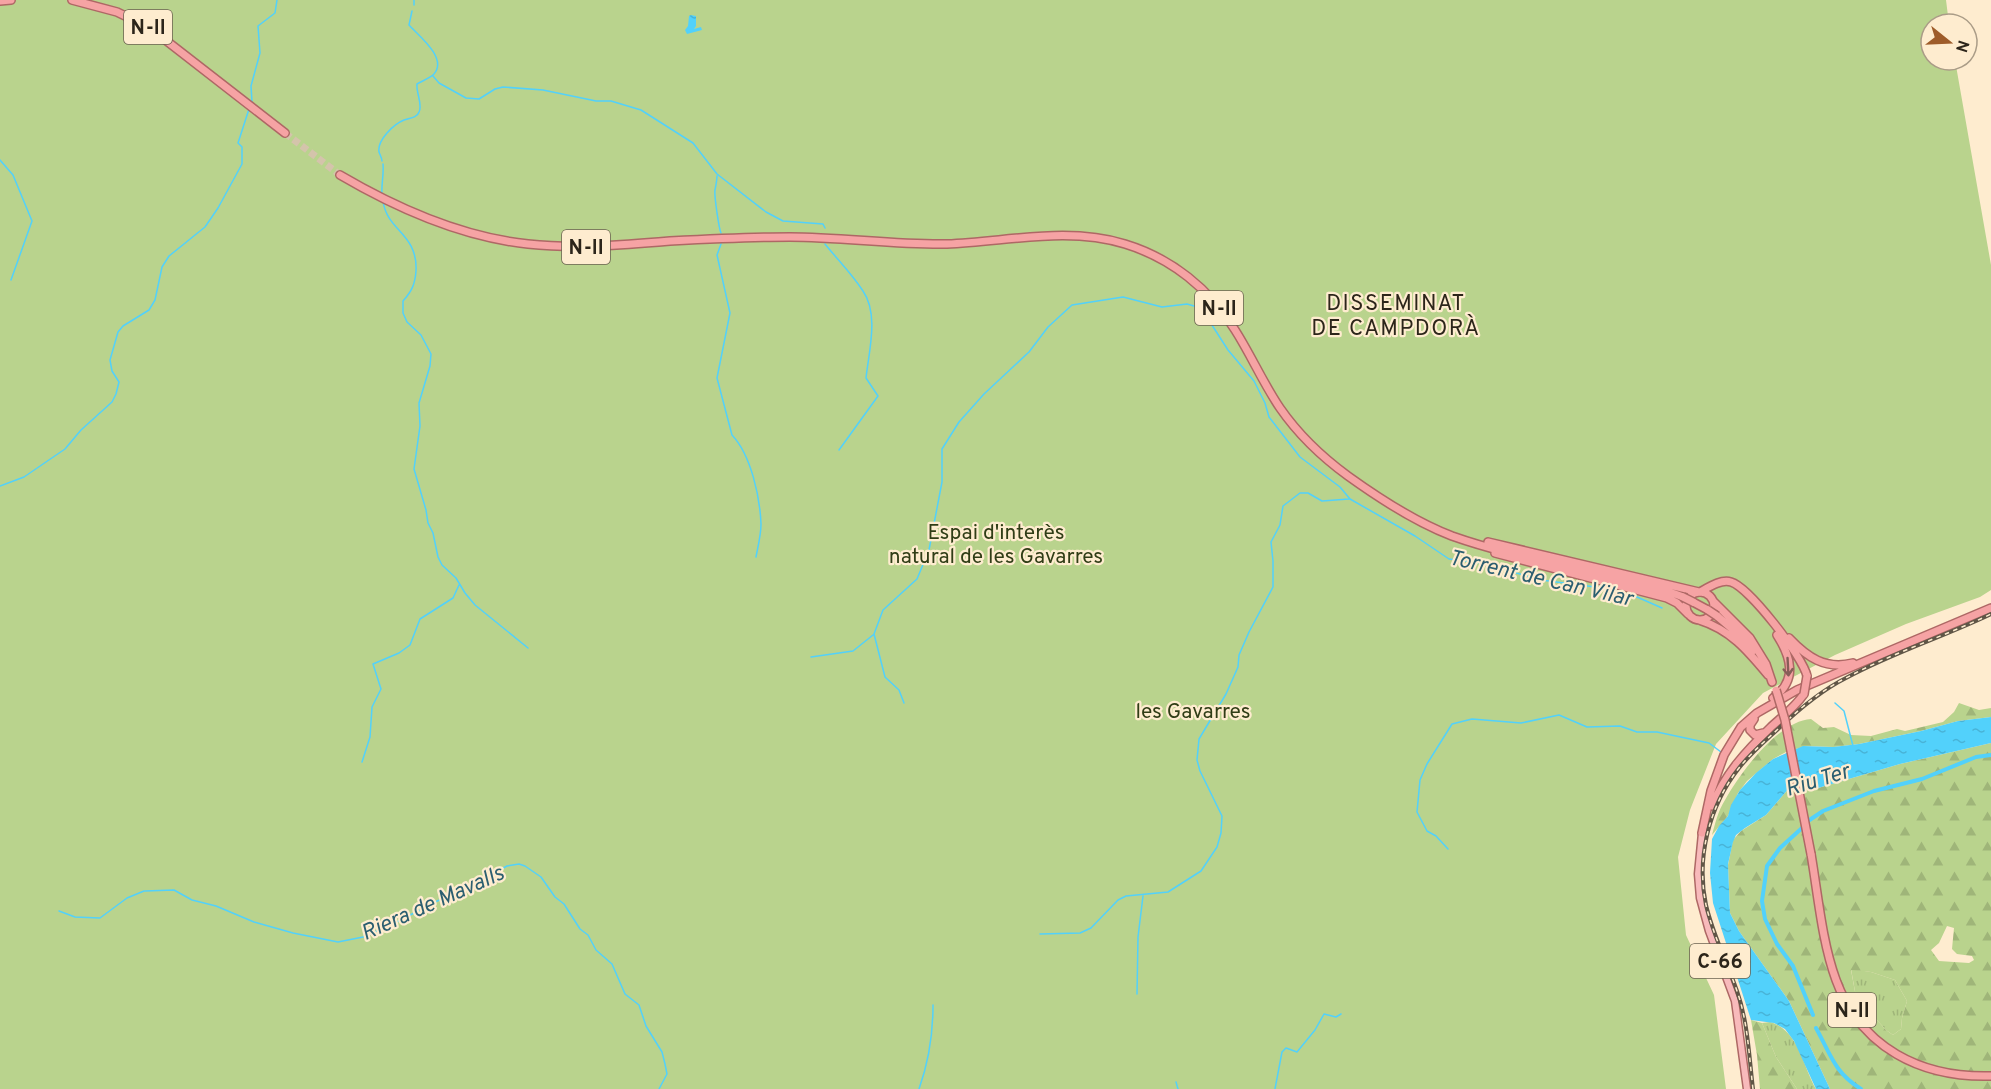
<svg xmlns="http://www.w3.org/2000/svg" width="1991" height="1089" font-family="Overpass,sans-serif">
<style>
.grass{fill:url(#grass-tufts)}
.forest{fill:url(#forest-firs);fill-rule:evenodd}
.green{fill:#b9d38d}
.water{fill:url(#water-ripples)}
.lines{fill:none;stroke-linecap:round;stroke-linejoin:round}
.stream{stroke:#52d1fb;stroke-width:1.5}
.canal{stroke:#52d1fb;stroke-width:4}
.trunk-tunnel{stroke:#d4c4ab;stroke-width:7;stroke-dasharray:7 3.5;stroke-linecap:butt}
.primary-casing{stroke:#ae6865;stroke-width:9}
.trunk-casing{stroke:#ae6865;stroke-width:10}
.primary{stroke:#f8babb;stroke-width:6}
.trunk{stroke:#f6a3a4;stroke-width:7}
.rail-casing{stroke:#605647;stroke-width:4}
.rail{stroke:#feeccf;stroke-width:1.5;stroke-dasharray:4.5;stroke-linecap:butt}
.trunk-bridge-casing{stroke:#ae6865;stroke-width:10;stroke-linecap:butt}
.trunk-bridge{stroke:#f6a3a4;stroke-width:7}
.oneway{stroke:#875e58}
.labels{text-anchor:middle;stroke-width:4.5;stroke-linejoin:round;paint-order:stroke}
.shield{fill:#feeccf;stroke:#6b6150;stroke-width:1.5}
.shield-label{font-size:20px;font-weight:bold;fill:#2c251a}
.park-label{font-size:21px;fill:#303d16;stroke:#feeccf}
.neighbourhood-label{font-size:22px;letter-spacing:1.5px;fill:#2c251a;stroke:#feeccf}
.water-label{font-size:22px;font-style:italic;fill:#2b5e70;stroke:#feeccf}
</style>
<defs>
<pattern id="grass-tufts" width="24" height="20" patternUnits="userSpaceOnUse" patternTransform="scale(1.5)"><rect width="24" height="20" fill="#b9d38d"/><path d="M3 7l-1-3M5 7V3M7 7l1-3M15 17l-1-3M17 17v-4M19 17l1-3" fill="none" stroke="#9fb579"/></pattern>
<pattern id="forest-firs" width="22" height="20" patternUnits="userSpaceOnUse" patternTransform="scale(1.5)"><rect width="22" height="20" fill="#b9d38d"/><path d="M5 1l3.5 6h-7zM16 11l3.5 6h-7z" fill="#9fb579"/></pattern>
<pattern id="water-ripples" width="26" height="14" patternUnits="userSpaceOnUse" patternTransform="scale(1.5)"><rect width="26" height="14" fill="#52d1fb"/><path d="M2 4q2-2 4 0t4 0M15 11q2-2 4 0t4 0" fill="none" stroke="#48b3d7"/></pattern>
</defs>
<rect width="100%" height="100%" fill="#feeccf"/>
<!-- grass -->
<path class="grass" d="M1851,969L1871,972L1895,980L1907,1001L1902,1018L1901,1029L1893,1035L1886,1030L1856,997Z
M1770,1022C1799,1030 1803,1067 1816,1089H1797L1776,1057L1762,1023Z"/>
<!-- forest -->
<path class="forest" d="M1959,703L1979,710L1991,708V717L1958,721L1921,731L1859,744L1834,747L1806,746L1786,752L1773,759L1747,781L1738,793L1728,816L1712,835C1715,824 1718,811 1725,800C1740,773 1778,721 1811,719L1823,728L1834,727L1851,735L1871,736L1897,729L1905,731L1922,727L1943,722L1954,712Z
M1991,743V1089H1830L1789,1001L1739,931L1730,913L1728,865L1733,840L1741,831L1766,815L1790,787L1801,786L1818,788L1900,764ZM1947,926L1954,928L1952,949L1957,954L1972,956L1974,960L1969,963L1939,961L1931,950L1939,943ZM1851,970L1871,972L1895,980L1907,1001L1902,1018L1901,1029L1893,1035L1886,1030L1856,997Z
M1751,1020L1762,1023L1776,1057L1797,1089H1760L1757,1055Z"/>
<!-- green -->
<path class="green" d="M0,0H1946L1949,24H1931V60H1955L1991,265V590L1980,597L1906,624L1835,655L1763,693L1716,744L1690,810L1678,857L1686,935L1714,995L1726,1089H0Z"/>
<!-- water -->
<path class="water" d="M691,15L696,16V26L694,29L701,27L702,30L687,34L685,30L688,26L689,16Z
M1991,717V743L1900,764L1818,788L1801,786L1790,787L1766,815L1745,828L1736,835L1733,842L1728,864L1730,913L1739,931L1789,1001L1830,1089H1816L1794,1041L1785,1029L1774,1023L1751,1020L1713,903L1710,873L1712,839L1719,826L1728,816L1731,805L1740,790L1756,773L1773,759L1803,746L1833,747L1859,744L1921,731L1958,721Z"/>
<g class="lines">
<!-- stream -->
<path class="stream" d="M414,0V5
M433,76L439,83L466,98L479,99L495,89L503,87L543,90L596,101H611L641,110L693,143L717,174L766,212L783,221L823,224L825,228
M252,102L251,86L260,53L258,26L275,13L277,0
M0,160L13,175L32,221L11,280
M382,161C382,158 380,155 379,152C377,140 394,124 404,120C410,118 417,118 419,112C423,105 416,93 417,84C422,81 430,78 434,74C448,58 418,35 409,25L412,11
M717,176C717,181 716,184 715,190C714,195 719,229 721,233
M382,196C381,185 384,175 383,164
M383,200C386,231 418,233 416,271C415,284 412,291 403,301V313L407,322L421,335L431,354L430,366L419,403L420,426L414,469L426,510L428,523L433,533L438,557L442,565L456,578L465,593L475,605L528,648
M721,244L717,255L730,313L717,378L732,435C751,455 760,497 761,524C761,535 758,546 756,557
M825,244C837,259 852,274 863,291C879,314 869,351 866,378L878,396L839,450
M0,486L24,477L65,449L81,430L112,402L116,394L119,382L112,371L110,360L118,332L123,326L149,310L155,300L162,267L169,256L205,227L218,208L242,164V147L238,143L249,109
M811,657L853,651L873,635
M904,703L899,690L885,677L874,634L883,610L917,579L929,550L942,482V449L959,422L984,394L1029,352L1048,327L1072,305L1123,297L1162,307L1187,304L1201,308L1228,350L1254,381L1265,403L1269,417L1300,457L1340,487L1350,499L1415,536L1449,559L1481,563L1541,580L1603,588L1637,597L1662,608
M1835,703L1844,711L1853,746
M362,762L370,737L372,707L381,689L373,664L399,653L410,645L420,619L453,598L459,585
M1448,849L1436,836L1427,831L1417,812L1420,780L1427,764L1452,724L1472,719L1521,723L1559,715L1587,727L1620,726L1637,732H1657L1709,743L1721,752
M145,891L174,890L192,900L216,906L254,922L293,933L338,942L363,937L393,924L435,902L465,889L507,866L519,864L525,866L541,877L555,897L564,904L580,929L588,935L596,950L612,964L625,994L639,1005L646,1026L662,1052L665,1064L667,1074L659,1089
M59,911L75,917L100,918L127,898L144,891
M1040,934L1080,933L1091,928L1118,900L1126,896L1168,892L1201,871L1217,847L1221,833L1222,816L1200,771L1197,760L1199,739L1226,694L1238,667L1239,655L1249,632L1273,587V561L1271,542L1280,525L1283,506L1300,493H1308L1322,501L1349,499
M1137,994L1138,937L1143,896
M1176,1082L1178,1089
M919,1089C929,1061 933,1035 933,1005
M1275,1089L1282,1052L1286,1048L1297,1052L1315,1030L1324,1014L1336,1017L1341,1014"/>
<!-- canal -->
<path class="canal" d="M1808,821L1823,811L1874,791L1922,779L1976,757L1991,755
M1802,828L1780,848L1767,866L1762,901L1765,919L1777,944L1793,966L1813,1015
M1816,1028C1831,1055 1834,1072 1861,1089"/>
<!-- trunk-tunnel -->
<path class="trunk-tunnel" d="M285,133L340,175"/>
<defs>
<path id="primary" d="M1702,833L1698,874L1700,898L1709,931L1735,1001L1747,1089"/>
<path id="trunk" d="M72,0L117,12L150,28L285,133
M0,1L11,0
M340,175C398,209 461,237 528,244C576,249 623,245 670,241C710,239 750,237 790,237C842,237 895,245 947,244C1006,242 1067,226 1125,244C1171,258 1210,289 1235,330C1251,355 1263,383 1280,408C1298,434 1322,457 1348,476C1380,499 1415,522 1452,536C1503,554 1558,564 1611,577C1636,583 1660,588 1683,597
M1488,542L1699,592
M1495,553L1667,598L1677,603L1688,614
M1686 606a14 14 0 1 1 28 0a14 14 0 1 1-28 0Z
M1700,592C1709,587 1721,579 1731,582C1749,587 1803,657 1807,676
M1693,602L1708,610
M1714,602L1750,638L1766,664L1772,682
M1717,616L1737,633L1753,651
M1699,620C1731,630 1748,651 1768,675
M1789,638C1807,657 1825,670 1853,663
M1773,698C1798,680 1791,657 1777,635
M1754,719L1750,725V730L1755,735L1763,733
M1712,806C1725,774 1746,751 1771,727C1782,717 1795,707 1804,694
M1702,833L1711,791L1724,755L1741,727L1757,713L1797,690L1991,608
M1811,854C1818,895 1822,942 1836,980C1861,1048 1921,1078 1991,1076"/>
</defs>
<!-- primary casing -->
<use href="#primary" class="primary-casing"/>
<!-- trunk casing -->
<use href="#trunk" class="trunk-casing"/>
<!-- primary -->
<use href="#primary" class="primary"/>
<!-- trunk -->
<use href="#trunk" class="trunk"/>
<defs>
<path id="rail" d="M1753,1089C1749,1056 1748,1022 1737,991C1727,962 1713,935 1706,905C1696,858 1709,806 1739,768C1750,754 1764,742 1777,730C1798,710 1820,691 1846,678C1892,653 1943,637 1991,614"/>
</defs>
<!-- rail casing -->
<use href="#rail" class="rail-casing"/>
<!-- rail -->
<use href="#rail" class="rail"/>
<defs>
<path id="trunk-bridge" d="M1683,597L1693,602
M1708,610L1717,616
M1776,690L1785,720L1811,854
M1804,694L1807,676"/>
</defs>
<!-- trunk-bridge casing -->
<use href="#trunk-bridge" class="trunk-bridge-casing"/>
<!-- trunk-bridge -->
<use href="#trunk-bridge" class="trunk-bridge"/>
</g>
<!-- one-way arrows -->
<defs><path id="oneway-shaft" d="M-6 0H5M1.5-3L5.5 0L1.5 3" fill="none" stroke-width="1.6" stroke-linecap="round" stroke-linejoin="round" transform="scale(1.5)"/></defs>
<use class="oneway" href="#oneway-shaft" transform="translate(1788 667) rotate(87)"/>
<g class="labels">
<!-- shield labels -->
<g class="shield">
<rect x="124" y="10" width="48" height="34" rx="4.5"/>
<rect x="562" y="230" width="48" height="34" rx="4.5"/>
<rect x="1195" y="291" width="48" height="34" rx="4.5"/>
<rect x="1690" y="944" width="60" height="34" rx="4.5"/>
<rect x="1828" y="993" width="48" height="34" rx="4.5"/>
</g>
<g class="shield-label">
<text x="148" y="34">N-II</text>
<text x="586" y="254">N-II</text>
<text x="1219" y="315">N-II</text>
<text x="1720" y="968">C-66</text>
<text x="1852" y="1017">N-II</text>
</g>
<!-- park labels -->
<g class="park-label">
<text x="996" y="539">Espai d'interès<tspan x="996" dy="24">natural de les Gavarres</tspan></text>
<text x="1193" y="718">les Gavarres</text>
</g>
<!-- neighbourhood labels -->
<g class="neighbourhood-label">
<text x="1396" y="310">DISSEMINAT<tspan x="1396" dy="25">DE CAMPDORÀ</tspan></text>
</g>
<!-- water labels -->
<g class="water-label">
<text transform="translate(1541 577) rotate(13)" y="8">Torrent de Can Vilar</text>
<text transform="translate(1817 779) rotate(-17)" y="8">Riu Ter</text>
<text transform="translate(432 902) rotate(-24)" y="8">Riera de Mavalls</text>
</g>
</g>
<!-- north arrow -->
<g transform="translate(1949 42) rotate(108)"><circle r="28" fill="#feeccf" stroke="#aa9c87" stroke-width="1.5"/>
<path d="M0-4.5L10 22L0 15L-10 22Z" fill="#9e5c2a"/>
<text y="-9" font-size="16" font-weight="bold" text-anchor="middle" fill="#2c251a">N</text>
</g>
</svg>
